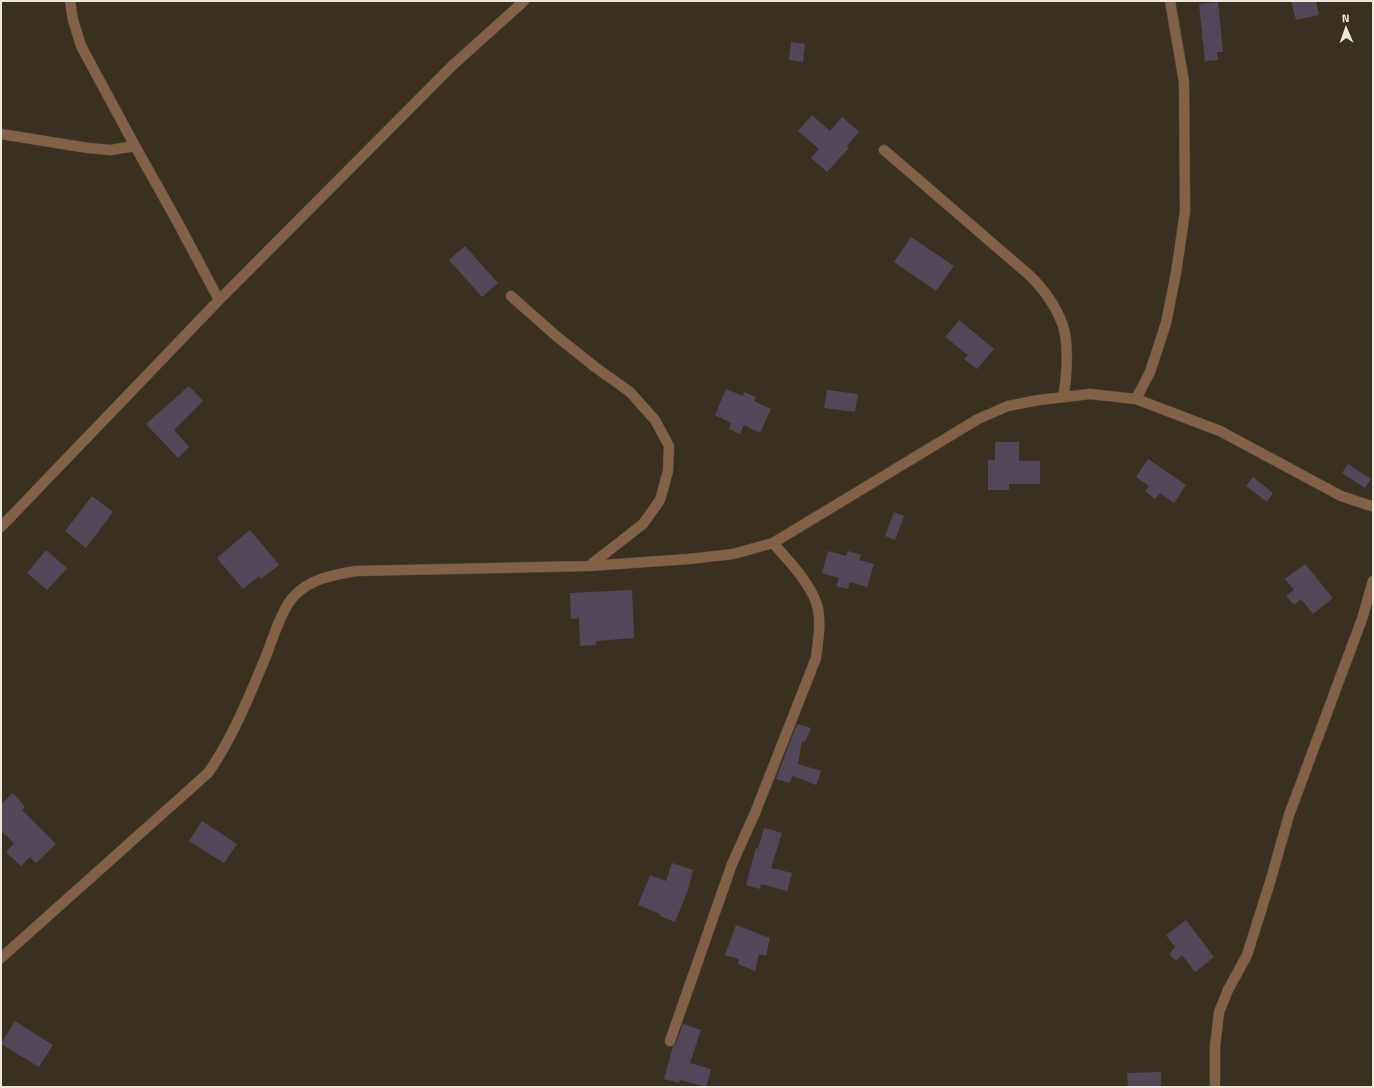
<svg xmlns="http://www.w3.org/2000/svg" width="1374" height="1088" font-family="'Titillium Web',sans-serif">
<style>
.building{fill:#524758}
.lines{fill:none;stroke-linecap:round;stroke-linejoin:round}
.minor-casing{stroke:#574d3e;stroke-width:11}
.minor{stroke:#836147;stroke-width:10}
</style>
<rect width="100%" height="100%" fill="#3a3020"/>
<!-- building -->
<path class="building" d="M1291,1H1316L1319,15L1296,20Z
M1218,2L1223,52H1217L1218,60L1205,61L1199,4Z
M791,42L805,44L803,62L789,60Z
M812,115L830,131L842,117L859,132L847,146L849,148L827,172L811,158L819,149L798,131Z
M911,237L954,266L936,291L894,262Z
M465,246L498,283L482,297L449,260Z
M959,320L994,349L977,369L964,359L968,355L945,337Z
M189,386L203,401L174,430L189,447L178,458L146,424Z
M726,389L743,396L744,392L756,397L754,401L771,409L760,433L744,425L740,434L729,429L731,423L715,415Z
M827,390L858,394L855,412L824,408Z
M995,442H1019V461H1040V484H1009V490H988V460H995Z
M1148,459L1186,485L1174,503L1160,493L1155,499L1145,491L1149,486L1136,477Z
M1348,464L1371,479L1365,488L1342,473Z
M1253,477L1273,493L1267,502L1246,486Z
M92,496L113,512L86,548L65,531Z
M894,512L904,516L895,540L885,536Z
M250,530L279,565L261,579L259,576L243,589L217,558Z
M46,550L67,568L47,590L27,573Z
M828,551L846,556L848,551L861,555L859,560L874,564L867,587L850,582L848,589L836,586L839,578L822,573Z
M1305,564L1333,598L1313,614L1301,599L1294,605L1286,596L1294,590L1285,579Z
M632,590L634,638L596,641V645L580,646L579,618L571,619L570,593Z
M797,724L811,728L805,742L802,741L798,764L821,771L816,785L793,776L789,783L776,779Z
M13,793L25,807L22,810L56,844L36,863L30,857L21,866L6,852L14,843L1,831V804Z
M202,821L237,844L224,863L189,841Z
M764,828L782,833L771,868L792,873L787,891L761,884L760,889L746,885L756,848L758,849Z
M672,863L693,870L688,890L675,922L660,916V914L638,905L650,875L666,881Z
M1186,920L1214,957L1195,972L1182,955L1176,961L1169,954L1175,947L1166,935Z
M736,925L770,938L766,956L759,954L755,971L738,964L739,959L725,955Z
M15,1021L53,1045L39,1067L1,1044Z
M683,1024L701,1030L690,1063L711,1069L706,1087L680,1080L679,1083L664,1079L673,1046L676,1043Z
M1161,1072V1087H1128L1127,1073Z"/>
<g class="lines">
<defs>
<path id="minor" d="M70,1L73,20L81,46L135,146L177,221L219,300
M1,134L88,148L111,150L135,146
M884,150L1028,274C1043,288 1056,306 1063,326C1069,344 1067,378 1063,397
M511,296L555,335L595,367L630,392L655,420L669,446L668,471L660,500L643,524L589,566
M1136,399L1150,372L1166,323L1176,273L1185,212L1184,82L1170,1
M1,527L219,300L453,65L524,1
M1,958L208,773C232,739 248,699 264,661C272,642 281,609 295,595C312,578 334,575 356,571L589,566L689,559L733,554L773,543L978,419L1008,406L1039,400L1090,394L1136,399L1220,431L1341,496L1368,505L1373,506
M670,1041L732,864L755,813L816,658C818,641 821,625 818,609C814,587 788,560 773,543
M1215,1087V1046L1219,1012L1228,990L1247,955L1271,879L1289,815L1362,619L1373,581"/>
</defs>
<!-- minor casing -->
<use href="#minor" class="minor-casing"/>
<!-- minor -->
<use href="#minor" class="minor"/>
</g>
<!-- border -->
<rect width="1374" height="1088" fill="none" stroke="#ede6dc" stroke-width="4"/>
<!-- north arrow -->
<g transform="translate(1346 28) rotate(358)" stroke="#3a3020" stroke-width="3" paint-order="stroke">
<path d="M0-3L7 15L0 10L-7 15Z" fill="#ede6dc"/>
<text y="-6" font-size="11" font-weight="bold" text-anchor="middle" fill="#ede6dc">N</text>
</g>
</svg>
